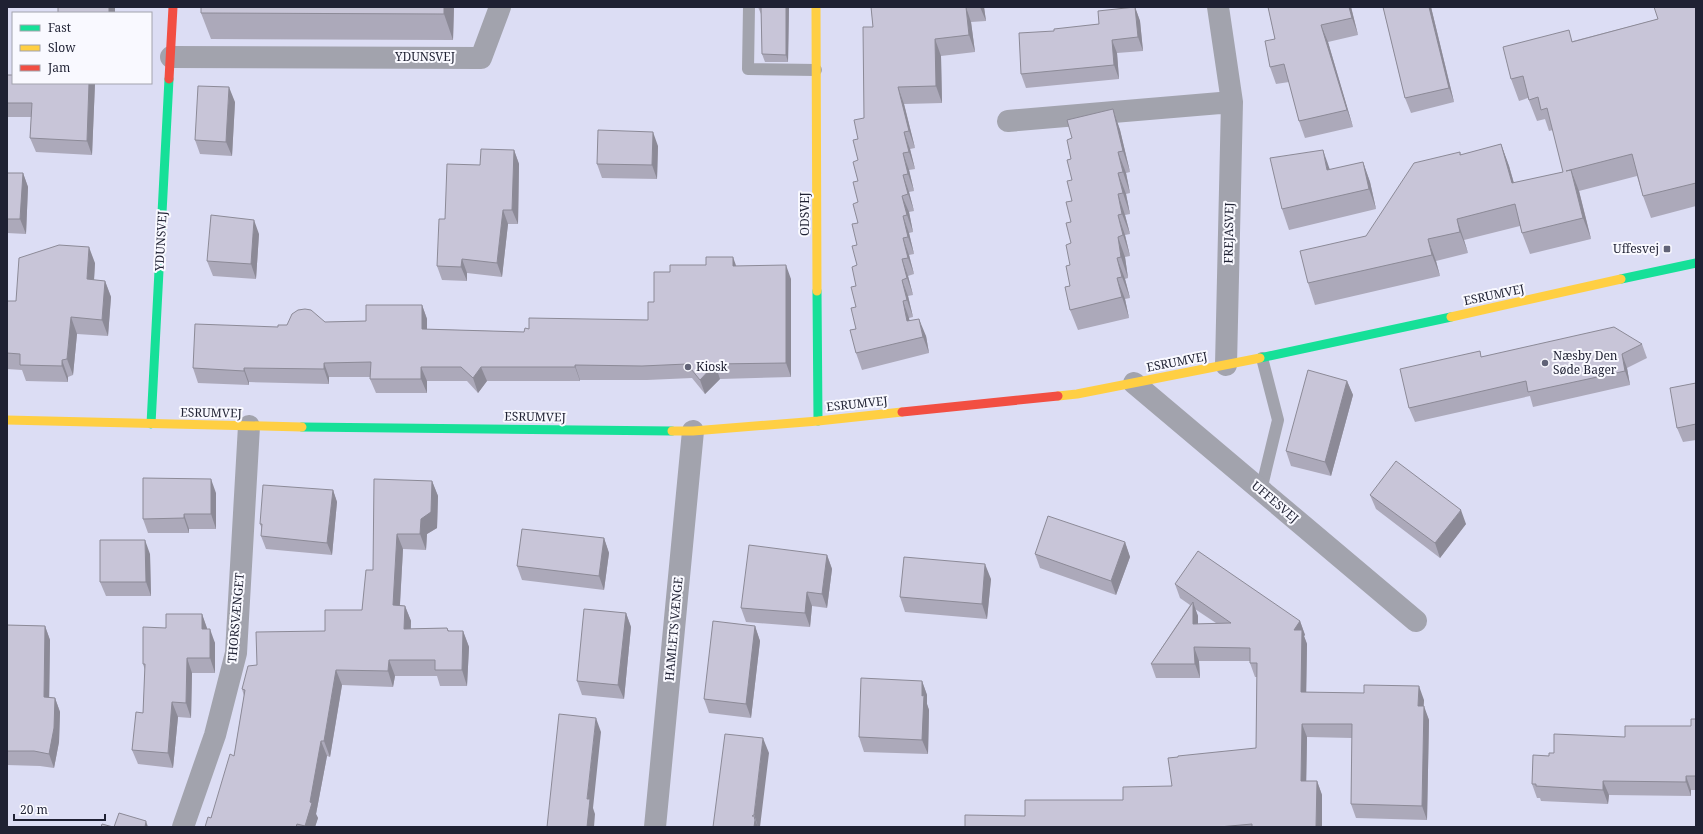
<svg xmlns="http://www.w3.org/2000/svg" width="1703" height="834" font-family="'Noto Serif',serif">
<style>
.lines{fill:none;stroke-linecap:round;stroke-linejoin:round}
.lane{stroke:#a2a3ad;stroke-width:12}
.street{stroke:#a2a3ad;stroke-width:22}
.fast{stroke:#16e098;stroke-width:9}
.slow{stroke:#ffcf43;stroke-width:9}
.jam{stroke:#f24e42;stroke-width:9}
.wall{fill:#aca9ba;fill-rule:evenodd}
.shaded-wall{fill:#8c8a97}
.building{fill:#c8c5d8;stroke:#8c8a97}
.poi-dot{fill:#616377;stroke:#f9f9ff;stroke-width:1.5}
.labels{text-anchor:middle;stroke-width:4;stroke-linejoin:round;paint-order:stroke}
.street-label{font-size:12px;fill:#1f2133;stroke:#f9f9ff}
.poi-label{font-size:12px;fill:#1f2133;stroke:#f9f9ff;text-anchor:start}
</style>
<rect width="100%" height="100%" fill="#dcddf4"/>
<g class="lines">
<!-- lane -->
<path class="lane" d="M749,7L748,69L816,70
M1261,490L1278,420L1262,358"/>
<!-- street -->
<path class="street" d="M1218,7L1232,102L1226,365
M171,57L481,58L500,7
M1008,121L1232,102
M1134,383L1416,621
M183,827L215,735L236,653L249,426
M655,827L693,431"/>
<!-- fast -->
<path class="fast" d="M1621,279L1696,263
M817,291L818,421
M1260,358L1451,317
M151,424L169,79
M302,427L672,431"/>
<!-- slow -->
<path class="slow" d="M816,7L817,291
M1451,317L1621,279
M1058,396L1077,394L1260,358
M7,420L302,427
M672,431H693L818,421L902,412"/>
<!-- jam -->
<path class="jam" d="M169,79L173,7
M902,412L1058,396"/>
</g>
<!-- wall -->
<path class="wall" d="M201,7H454L453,40L211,39L201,13Z
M758,7H789L788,62H765L762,54L761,14Z
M871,7H984L986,21L971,22L975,52L941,56L942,103L904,104L915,148L910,149L915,169L909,170L914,191L909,192L914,211L909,212L913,232L909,233L914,254L909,255L914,274L908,276L913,295L908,296L913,317L909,318V321L926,336L929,353L862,370L856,353V307L858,223V139L864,118L873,27Z
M1135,7L1140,21L1143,51L1117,53L1119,79L1026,88L1021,74L1054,31L1099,24Z
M1268,7H1351L1358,35L1328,42L1353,127L1305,138L1299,121L1289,82L1276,84L1270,67L1275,39Z
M1383,7H1431L1454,102L1411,113L1405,98Z
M1696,7V206L1651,218L1643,196L1637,176L1579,191L1591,239L1530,254L1522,233L1520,226L1464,240L1468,253L1436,261L1440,276L1315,305L1308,283L1366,236L1460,152L1461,155L1501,144L1509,166L1514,183L1563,172L1553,130L1549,131L1545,119L1537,121L1528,98L1519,101L1511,79L1573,41L1658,19Z
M7,75L95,83L92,155L36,152L30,138L31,117H7Z
M235,102L232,156L200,154L195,140Z
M1113,109L1120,130L1130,172L1126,173L1130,193L1126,194L1130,214L1125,215L1130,234L1125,235L1130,256L1125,257L1128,278L1125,279L1130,298L1125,299L1129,318L1078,330L1070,310L1072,201V138Z
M658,146L657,179L602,178L597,164Z
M514,150L519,164L518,224H508L502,277L467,273V281L442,280L437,266L445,219L480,165Z
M1363,162L1370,182L1376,209L1289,230L1282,209L1330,170Z
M7,173H23L28,187L26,234L7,233Z
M259,234L256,279L213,276L207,261Z
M95,263L94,280L105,281L111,297L108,336L77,334L73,375L68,377V382L26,381L22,370L7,369V301H16Z
M736,266L791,279V377L720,379L705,394L692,378L647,380H580V381H487L478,393L467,381H427V393H376L370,379V377H329V384L249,382V385L198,383L193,368L278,327L287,325L325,322L366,321L422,305L427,319V329L524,332L529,329L648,320L654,302L670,272Z
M1642,344L1647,358L1627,368L1630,385L1533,407L1530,396L1415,422L1409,408L1482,357Z
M1347,381L1353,395L1331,476L1291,466L1286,451Z
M1696,383V440L1683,442L1677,428Z
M432,481L438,496L437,528L427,534L426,550L403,549L400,605L405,606L411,621V629L447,628L449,631H463L469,647L467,686H440L437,676H395L393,687L342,685L330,757L327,756L316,814L318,818L315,827H205L211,818L234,756L244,696L242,689L257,665L325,631L362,610L373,570Z
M333,490L337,502L332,555L266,549L261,536L262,529L260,524Z
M216,493V529H189V533H148L143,519Z
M1370,495L1466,524L1440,558L1376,509Z
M604,538L609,553L604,590L522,580L517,566Z
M1125,542L1130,557L1116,595L1040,568L1035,554Z
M150,554L151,596H106L100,582Z
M827,555L832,569L827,608L812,606L810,627L746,622L741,608Z
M991,579L987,619L905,612L900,597Z
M1175,584L1300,621L1305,635L1304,636L1307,644L1306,692L1424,700L1423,706L1429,720L1427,820L1356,818L1351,804L1352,738L1307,737L1306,781H1317L1322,795V827H965L1025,816L1123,800L1172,786L1256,748L1257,677H1255L1250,663V661H1199L1200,678H1156L1151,664L1190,605L1180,598ZM1195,609L1216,623L1198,624V616Z
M626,613L631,627L624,699L582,695L577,681Z
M202,614L207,629L215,643V673H192L191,718L178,717L173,768L138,764L132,750L143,713L145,670L143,664L166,628Z
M7,625L45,626L50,640L49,697L55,698L60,712L59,742L54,768L40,766L7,765Z
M755,626L760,641L751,718L709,713L704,699Z
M922,681L927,695V704L929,710L928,754L864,752L859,737Z
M1696,719V790H1691V796L1609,795L1608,804L1541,801L1540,798H1537L1532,784L1549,756L1554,753L1625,737L1691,726Z"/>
<!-- shaded-wall -->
<path class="shaded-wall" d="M109,7H115V13H109Z
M444,7H454L453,40L444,14Z
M786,7H789L788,62L786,55Z
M966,7L971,22L975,52L969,35Z
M980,7H984L986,21Z
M1135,7L1140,21L1143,51L1138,37Z
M1349,7H1351L1358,35L1352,18Z
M1429,7H1431L1454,102L1449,88Z
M1321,25L1328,42L1353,127L1347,110Z
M935,39L941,56L942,103L936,86Z
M1112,40L1117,53L1119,79L1114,65Z
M89,83H95L92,155L87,141Z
M229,87L235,102L232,156L226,142Z
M898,87L904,104L915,148L909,131Z
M1113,109L1120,130L1130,172L1123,151Z
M653,132L658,146L657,179L652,165Z
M904,132L910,149L915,169L909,152Z
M1501,144L1509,166L1520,205L1512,183Z
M514,150L519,164L518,224L512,210Z
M1323,150L1330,170H1327Z
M1118,152L1126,173L1130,193L1123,172Z
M903,153L909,170L914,191L908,174Z
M1363,162L1370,182L1376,209L1369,189Z
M1571,170L1579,191L1591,239L1583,218Z
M23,173L28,187L26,234L20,219Z
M1118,173L1126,194L1130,214L1123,193Z
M903,175L909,192L914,211L908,194Z
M1118,194L1125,215L1130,234L1122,214Z
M902,196L909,212L913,232L907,215Z
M503,210L508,224L502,277L497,263Z
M1118,215L1125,235L1130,256L1123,235Z
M903,216L909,233L914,254L908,237Z
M1457,219L1464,240L1468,253L1460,232Z
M254,220L259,234L256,279L251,264Z
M1118,237L1125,257L1128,278L1121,257Z
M903,238L909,255L914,274L908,258Z
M1428,239L1436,261L1440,276L1432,255Z
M89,247L95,263L93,296L87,279Z
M733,257L738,271L733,266Z
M1117,258L1125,279L1130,298L1122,277Z
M462,259L467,273V281L461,267Z
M902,259L908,276L913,295L907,278Z
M786,265L791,279V377L786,363Z
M1117,278L1125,299L1129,318L1122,297Z
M902,280L908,296L913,317L907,300Z
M105,281L111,297L108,336L102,320Z
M903,301L909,318L913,338L907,321Z
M422,305L427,319V343L422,329Z
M71,317L77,334L73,375L67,359Z
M919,319L926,336L929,353L923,337Z
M1622,354L1627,368L1630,385L1625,371Z
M62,360L68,377V382L62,366Z
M324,363L329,377V384L324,369Z
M715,364L720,379L705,394L700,380Z
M575,365L580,380V381L575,367Z
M421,367L427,381V393L421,379Z
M481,367L487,381L478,393L473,378Z
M244,368L249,382V385L244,371Z
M1347,381L1353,395L1331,476L1325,462Z
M211,479L216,493V529L211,514Z
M432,481L438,496L437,528L427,534L426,550L420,534L421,519Z
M333,490L337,502L332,555L327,543Z
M1461,510L1466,524L1440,558L1435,543Z
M184,514L189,529V533L184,518Z
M397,534L403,549L399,620L393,605Z
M604,538L609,553L604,590L599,576Z
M145,540L150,554L151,596L146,582Z
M1125,542L1130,557L1116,595L1111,581Z
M827,555L832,569L827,608L822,594Z
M985,564L991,579L987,619L982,604Z
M807,592L812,606L810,627L805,613Z
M1193,602L1198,616V637L1193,624Z
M405,606L411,621L410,644L404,629Z
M626,613L631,627L624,699L618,685Z
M202,614L207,628V643L202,629Z
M1300,621L1305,635L1304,636L1307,644L1306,706L1301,692L1294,630Z
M45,626L50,640L49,711L44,697Z
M755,626L760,641L751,718L746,704Z
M210,629L215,643V673L210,658Z
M463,631L469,647L467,686L462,670Z
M1194,647L1199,661L1200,678L1195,664Z
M187,658L192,673L191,718L186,703Z
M389,660L395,676L393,687L388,671Z
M336,670L342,685L330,757L324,741Z
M922,681L927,695V704L929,710L928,754L922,740Z
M1419,686L1424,700L1423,720L1418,706Z
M55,698L60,712L59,742L54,768L49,754Z
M172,702L178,717L173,768L168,753Z
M1424,706L1429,720L1427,820L1422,806Z
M596,718L601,732L593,808L595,814L594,827H587V799Z
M1302,724L1307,737L1306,795L1301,781Z
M763,738L769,753L760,827H758L754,815Z
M321,741L327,756L316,814L318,818L315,827H305V826Z
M1686,776L1691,790V796L1686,782Z
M1317,781L1322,795V827H1316Z
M1603,781L1609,795L1608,804L1603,790Z
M754,816L758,827H754Z
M146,821L148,827H145Z"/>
<!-- building -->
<path class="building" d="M58,7H109V13H58Z
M201,7H444V14L201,13Z
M758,7H786V55L762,54L761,7Z
M871,7H966L969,35L935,39L936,86L898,87L909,131L904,132L909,152L903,153L908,174L903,175L908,194L902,196L907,215L903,216L908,237L903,238L908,258L902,259L907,278L902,280L907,300L903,301L907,321L919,319L923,337L856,353L850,330L856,329L851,308L856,307L851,287L856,286L852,267L857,265L852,246L857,245L852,224L858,223L853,204L858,202L853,182L858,181L853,162L858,160L853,140L858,139L854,120L864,118L863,27H873Z
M1135,7L1138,37L1112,40L1114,65L1021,74L1019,33L1054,31V29L1099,24L1098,11Z
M1268,7H1349L1352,18L1321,25L1347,110L1299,121L1284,64L1270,67L1265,41L1275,39Z
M1383,7H1429L1449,88L1405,98Z
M1654,7H1696V183L1643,196L1632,154L1566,171L1571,170L1583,218L1522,233L1515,204L1457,219L1460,232L1428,239L1432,255L1308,283L1300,251L1366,236L1414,163L1460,152V155L1501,144L1512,183L1563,172L1547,108L1541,110L1538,97L1529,100L1523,76L1511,79L1503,47L1569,30L1572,42L1658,19Z
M7,75H13V83H89L87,141L30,138L32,103H7Z
M198,86L229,87L226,142L195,140Z
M1113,109L1123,151L1118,152L1123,172L1118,173L1123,193L1118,194L1122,214L1118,215L1123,235L1118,237L1121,257L1117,258L1122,277L1117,278L1122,297L1070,310L1065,287L1070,286L1066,266L1070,265L1066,245L1071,243L1066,223L1071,222L1066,202L1072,201L1067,181L1072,180L1067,160L1071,159L1067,140L1072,138L1067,120Z
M598,130L653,132L652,165L597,164Z
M481,149L514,150L512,210H503L497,263L462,259L461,267L437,266L439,219H445L447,164L480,165Z
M1323,150L1327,170L1363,162L1369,189L1282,209L1270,158Z
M7,173H23L20,219H7Z
M211,215L254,220L251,264L207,261Z
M59,245L89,247L87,279L105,281L102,320L71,317L67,359L62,360V366L20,365V354L7,353V301H16L19,258Z
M706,257H733V266L786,265V363L715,364L700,380L687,364L642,366L575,365V367H481L473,378L461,367H421V379H370L371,362L324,363V369L244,368V371L193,368L195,324L278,327V325H287L292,314L298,310L305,309L311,310L325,322L366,321V305H422V329L524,332L525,328L529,329V318L648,320V302H654V272H670V265H706Z
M1614,327L1642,344L1622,354L1625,371L1528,392L1526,381L1409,408L1400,369L1480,351L1481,357Z
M1308,370L1347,381L1325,462L1286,451Z
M1696,383V424L1677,428L1670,388Z
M1396,461L1461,510L1435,543L1370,495Z
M143,478L211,479V514H184V518L143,519Z
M374,479L432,481L431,512L421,519L420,534H397L393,605L405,606L404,629L447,628L448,631H463L462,670H435V660H389L388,671L336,670L324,741H321L310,802L312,803L305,826L297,824L296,827H205L208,817L211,818L230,754L234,756L245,690L242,689L248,666L257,665L256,632L325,631V610H362L366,570H373Z
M263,485L333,490L327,543L261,536L262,524H260Z
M1048,516L1125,542L1111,581L1035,554Z
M522,529L604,538L599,576L517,566Z
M100,540H145L146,582H100Z
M749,545L827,555L822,594L807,592L805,613L741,608Z
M1198,551L1300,621L1294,630H1302L1301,692L1364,693V685L1419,686L1418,706H1424L1422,806L1351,804L1352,724H1302L1301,781H1317L1316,827H1252V824L1219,827H965V815L1025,816V800H1123V787L1172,786L1168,758L1178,757V756L1256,748L1257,663H1250V648L1194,647L1195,664H1151L1193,602V624L1231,623L1175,584Z
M904,557L985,564L982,604L900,597Z
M584,609L626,613L618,685L577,681Z
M166,614H202V629H210V658H187L186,703L172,702L168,753L132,750L136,712L143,713L145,664H143V627L166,628Z
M713,621L755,626L746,704L704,699Z
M7,625L45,626L44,697L55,698L54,728L49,754L34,751H7Z
M861,678L922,681V696L924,695L922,740L859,737Z
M559,714L596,718L587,799H590L587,827H547Z
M1691,719H1696V776H1686V782L1603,781V790L1536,786V784H1532L1533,755L1549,756V753H1554V734L1625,737V726H1691Z
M725,734L763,738L754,815L752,816H754L755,820L754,827H713Z
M119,813L146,821L145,827H114Z
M102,824L113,827H101Z"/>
<!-- markers -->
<g class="poi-dot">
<rect x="1663" y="245" width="8" height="8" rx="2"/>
<circle cx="1545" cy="363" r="4"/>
<circle cx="688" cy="367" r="4"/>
</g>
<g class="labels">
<!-- street labels -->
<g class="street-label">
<text x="425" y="61">YDUNSVEJ</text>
<text transform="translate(805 214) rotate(-90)" y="4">ODSVEJ</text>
<text transform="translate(1229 233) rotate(-89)" y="4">FREJASVEJ</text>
<text transform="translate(161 241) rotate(-87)" y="4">YDUNSVEJ</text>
<text transform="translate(1494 295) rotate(-12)" y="4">ESRUMVEJ</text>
<text transform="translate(1177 362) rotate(-11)" y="4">ESRUMVEJ</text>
<text transform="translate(857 404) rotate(-6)" y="4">ESRUMVEJ</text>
<text transform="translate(211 413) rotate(1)" y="4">ESRUMVEJ</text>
<text transform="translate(535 417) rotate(1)" y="4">ESRUMVEJ</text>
<text transform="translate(1275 502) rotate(40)" y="4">UFFESVEJ</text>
<text transform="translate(236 618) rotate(-85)" y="4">THORSVÆNGET</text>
<text transform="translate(674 629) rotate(-85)" y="4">HAMLETS VÆNGE</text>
</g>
<!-- poi labels -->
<g class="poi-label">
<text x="1659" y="253" text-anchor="end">Uffesvej</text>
<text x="1553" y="360">Næsby Den<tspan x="1553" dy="14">Søde Bager</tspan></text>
<text x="696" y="371">Kiosk</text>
</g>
</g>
<!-- border -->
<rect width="1703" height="834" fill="none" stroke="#1f2133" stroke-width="16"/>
<!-- legend -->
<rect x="12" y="12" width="140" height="72" fill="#f9f9ff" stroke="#a2a3ad"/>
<rect x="20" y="25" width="20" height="6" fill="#16e098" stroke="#a2a3ad"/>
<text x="48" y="32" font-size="12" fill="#1f2133">Fast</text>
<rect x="20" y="45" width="20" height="6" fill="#ffcf43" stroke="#a2a3ad"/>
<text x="48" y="52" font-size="12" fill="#1f2133">Slow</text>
<rect x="20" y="65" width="20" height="6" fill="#f24e42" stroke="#a2a3ad"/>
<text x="48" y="72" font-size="12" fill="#1f2133">Jam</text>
<!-- scale -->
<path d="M14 814v6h91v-6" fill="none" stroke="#1f2133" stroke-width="2"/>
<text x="20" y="814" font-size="12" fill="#1f2133" stroke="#f9f9ff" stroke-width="3" paint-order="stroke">20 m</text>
</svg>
